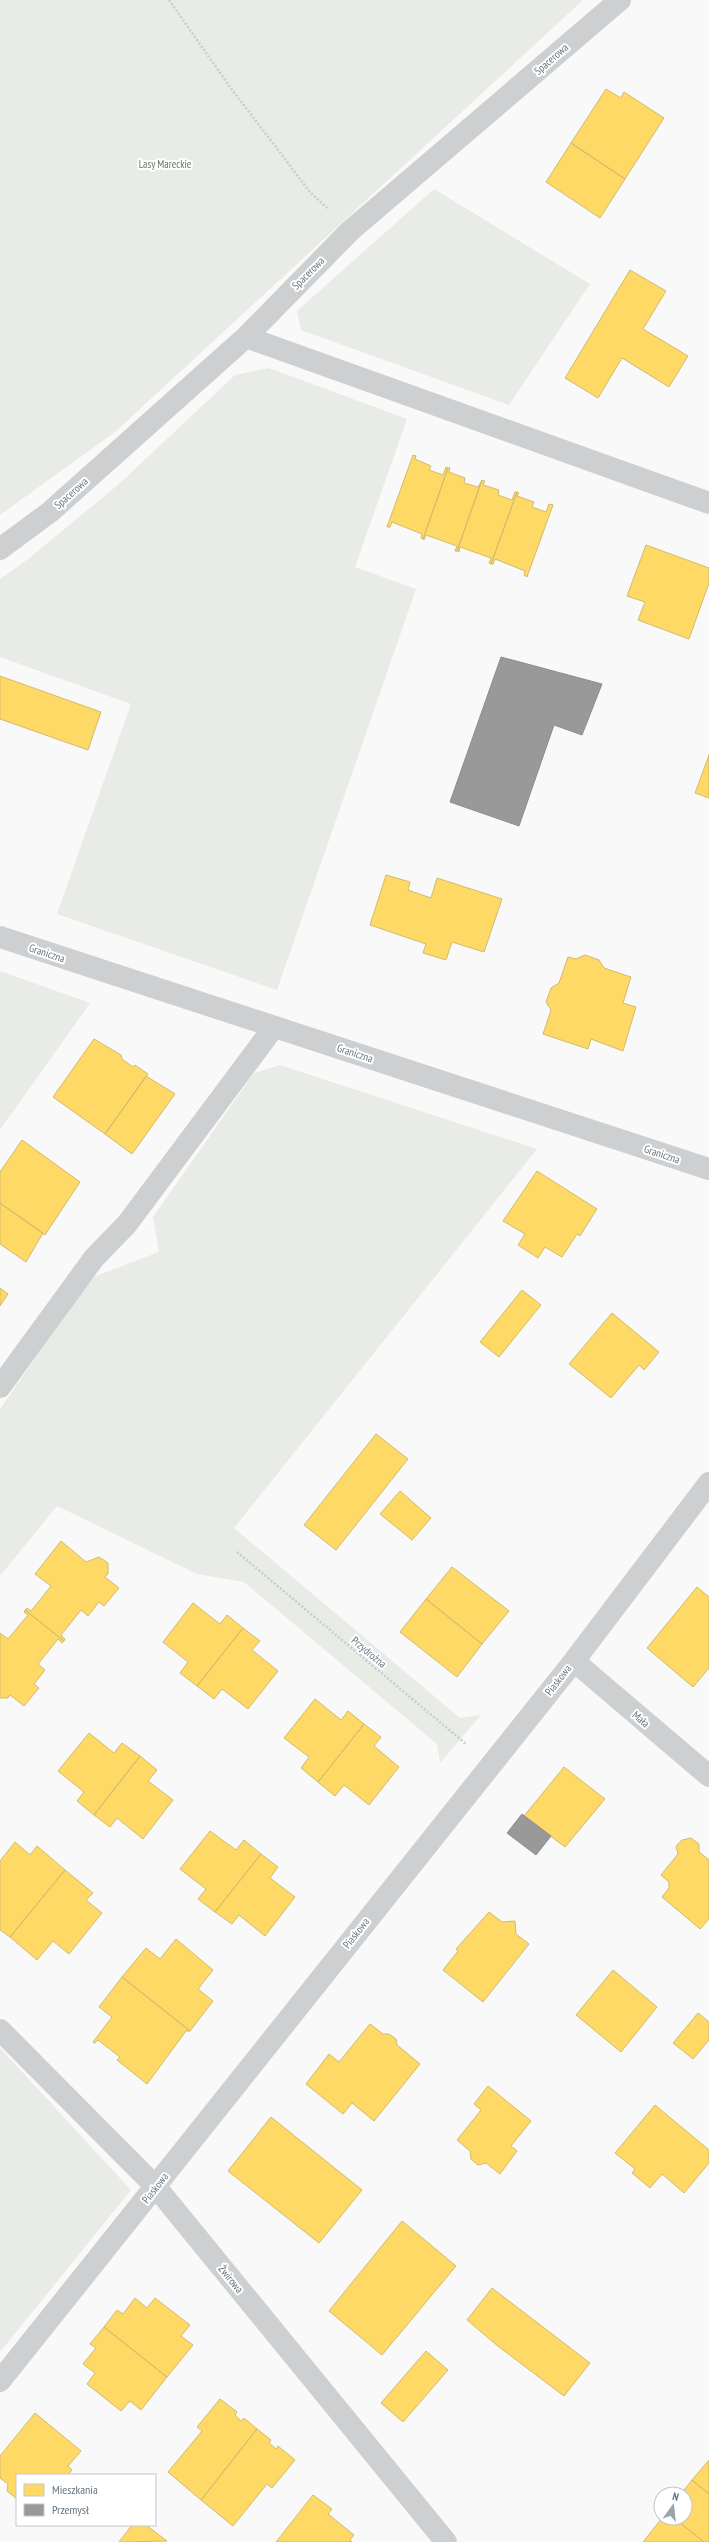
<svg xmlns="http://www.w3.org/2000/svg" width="709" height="2542" font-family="'PT Sans Narrow',sans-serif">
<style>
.green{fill:#e8ebe6}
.homes{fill:#ffd966;stroke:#d1bb6f}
.industry{fill:#999;stroke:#898e92}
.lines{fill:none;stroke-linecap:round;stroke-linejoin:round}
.path{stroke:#cbcccd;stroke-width:2.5;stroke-dasharray:2 2;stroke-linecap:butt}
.minor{stroke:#cecfd0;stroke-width:22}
.labels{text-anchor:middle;stroke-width:4;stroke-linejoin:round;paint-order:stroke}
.street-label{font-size:11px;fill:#657683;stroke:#fff}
.park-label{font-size:11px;fill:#687a64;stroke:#fff}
</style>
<rect width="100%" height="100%" fill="#f9f9f9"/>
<!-- green -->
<path class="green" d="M0,0H583L115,432L0,515Z
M434,189L590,284L509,405L301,330L297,311Z
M269,368L407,419L355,567L416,589L277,990L57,914L131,704L0,657V579L28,559L119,484L235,375Z
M0,971L90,1003L0,1130Z
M280,1065L537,1149L234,1528L460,1718L481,1715L440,1763L437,1744L244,1582L197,1574L57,1506L0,1576V1409L91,1278L159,1252L153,1217L254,1073Z
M0,2048L131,2190L0,2352Z"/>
<!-- homes -->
<path class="homes" d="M606,89L621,98L624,92L664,118L625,179L571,143Z
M571,143L625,179L600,218L546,182Z
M630,270L666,291L643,329L688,356L669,387L622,358L598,398L565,378Z
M413,455L416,456L415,459L431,466L429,470L443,475L446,467L448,468L423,539L421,538L422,534L392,522L390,527H387Z
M448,468H450L449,472L465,478L464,483L478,487L482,480L457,551H455L457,546L426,535L424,540L423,539Z
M482,480L485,481L483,485L499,490L498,495L512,500L515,492H517L491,564L489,563L491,558L460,547L459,552L457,551Z
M517,492L519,493L517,496L534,502L532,507L546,512L549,504L553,505L527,577L524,575L525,571L495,559L493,564H491Z
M646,545L709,568V583L689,639L638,620L645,602L627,596Z
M0,676L101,712L88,750L0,719Z
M709,755V798L695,793Z
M386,875L410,882L408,890L431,898L437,878L502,899L484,952L452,942L446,960L423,953L426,944L370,925Z
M585,955L599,960L604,968L631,977L623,1003L636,1007L623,1051L591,1039L588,1049L543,1034L551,1010L546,1002L551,988L559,983L568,957L576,959Z
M94,1039L121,1055L122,1059L133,1067L135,1065L148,1074L105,1134L53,1097Z
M146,1076L175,1094L132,1154L105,1134Z
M22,1140L80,1182L45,1235L0,1203V1172Z
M537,1171L597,1209L580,1236L577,1234L562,1257L545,1247L538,1258L518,1245L525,1234L503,1221Z
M0,1203L43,1233L26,1262L0,1244Z
M0,1288L8,1294L0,1306Z
M522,1290L541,1305L499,1357L480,1342Z
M612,1313L659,1352L644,1370L639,1365L611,1398L569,1364Z
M376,1434L408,1459L336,1550L304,1525Z
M400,1491L431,1518L412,1540L380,1514Z
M61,1541L86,1562L99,1557L108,1563V1574L105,1577L119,1588L104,1606L99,1602L88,1616L81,1610L61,1635L65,1639L64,1641L25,1610L27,1608L31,1611L51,1586L35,1574Z
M452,1567L509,1611L482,1644L426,1599Z
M697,1587L709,1597V1668L693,1687L647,1648Z
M426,1599L482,1644L457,1677L400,1632Z
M193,1603L220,1624L227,1615L243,1628L197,1686L180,1673L188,1662L163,1642Z
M25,1610L64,1641L62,1643L58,1639L38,1664L45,1670L34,1684L39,1688L24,1706L10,1695L8,1698H0V1633L8,1639L28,1615L24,1612Z
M243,1628L260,1641L252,1650L278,1671L248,1709L222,1689L214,1699L197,1686Z
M315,1699L341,1720L348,1711L364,1724L318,1782L301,1768L309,1757L284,1738Z
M364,1724L381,1737L374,1746L399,1767L369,1805L344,1785L335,1796L318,1782Z
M89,1733L114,1753L122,1743L140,1756L94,1815L77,1801L84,1792L58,1771Z
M140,1756L157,1770L148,1781L173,1800L143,1839L117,1818L110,1827L94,1815Z
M564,1767L605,1799L565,1847L524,1816Z
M210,1831L236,1850L244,1840L261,1854L215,1912L198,1899L206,1889L180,1869Z
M691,1838L699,1844V1852L709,1860V1919L700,1929L662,1897L669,1888V1882L661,1875L678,1854L676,1846L682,1840Z
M15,1842L30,1855L37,1846L65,1870L10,1937L0,1930V1861Z
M261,1854L278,1867L270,1878L295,1897L265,1936L239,1915L232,1924L215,1912Z
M65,1870L93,1893L86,1900L102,1913L69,1954L53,1941L37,1960L10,1937Z
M489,1912L502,1922L515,1921L516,1934L529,1944L483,2002L443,1970L458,1951L456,1949Z
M176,1939L213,1970L198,1989L213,2001L190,2031L122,1977L146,1948L160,1959Z
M613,1970L657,2007L621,2052L576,2015Z
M122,1977L190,2031H186L147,2084L117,2060L120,2057L98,2040L95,2043L93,2042L112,2017L99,2007Z
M698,2013L709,2022V2040L693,2059L673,2043Z
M370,2024L383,2034H389L396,2039L397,2045L420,2064L374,2121L352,2103L343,2114L306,2084L329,2054L339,2062Z
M488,2086L531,2121L511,2146L517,2151L500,2174L486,2163L478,2165L471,2159L470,2151L457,2140L481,2110L474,2104Z
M655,2105L709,2150V2163L684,2193L662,2174L650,2188L632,2173L635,2169L615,2153Z
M271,2117L362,2190L319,2243L228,2171Z
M402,2221L456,2266L382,2355L329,2311Z
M492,2288L590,2363L564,2396L499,2347L467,2320Z
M135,2298L147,2308L155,2298L190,2325L181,2336L193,2345L167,2377L104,2327L117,2310L123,2314Z
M104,2327L167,2377L141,2410L130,2401L121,2411L87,2384L95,2373L83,2364L96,2348L90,2344Z
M426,2351L448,2370L403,2422L381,2403Z
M220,2399L237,2412L235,2415L241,2421L244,2418L257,2429L201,2500L168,2472L202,2431L197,2427Z
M35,2413L81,2451L68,2466L72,2470L68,2475H17V2499L7,2491L8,2484L0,2478V2456Z
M257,2429L271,2440L269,2443L276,2449L278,2446L295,2460L272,2488L267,2484L233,2526L201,2500Z
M709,2460V2494L692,2480Z
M692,2480L709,2494V2542H704L674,2518H685V2494H681Z
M313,2495L332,2509L328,2514L354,2535L350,2540L352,2542H276Z
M662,2518H674L704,2542H643Z
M132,2525H146L167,2541L119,2542Z"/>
<!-- industry -->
<path class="industry" d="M501,657L602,684L582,735L554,725L519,826L450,802Z
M522,1814L551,1836L536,1855L507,1833Z"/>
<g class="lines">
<!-- path -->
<path class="path" d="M169,0L230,87L310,192L327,208
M237,1552L466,1744"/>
<!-- minor -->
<path class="minor" d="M246,337L709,503
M0,549L50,512L246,337L350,231L620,0
M0,937L709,1169
M0,1387L94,1258L127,1224L274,1027
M574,1661L709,1776
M0,2030L156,2187L446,2542
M0,2381L574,1661L709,1483"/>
</g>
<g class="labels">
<!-- street labels -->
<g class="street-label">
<text transform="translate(551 59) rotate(-41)" y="4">Spacerowa</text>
<text transform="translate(308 273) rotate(-45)" y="4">Spacerowa</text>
<text transform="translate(71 493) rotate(-42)" y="4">Spacerowa</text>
<text transform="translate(47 953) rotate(18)" y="4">Graniczna</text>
<text transform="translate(355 1053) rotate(18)" y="4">Graniczna</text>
<text transform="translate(662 1154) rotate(18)" y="4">Graniczna</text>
<text transform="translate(369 1652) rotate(40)" y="4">Przydrożna</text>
<text transform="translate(558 1680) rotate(-52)" y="4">Piaskowa</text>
<text transform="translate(641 1719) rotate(40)" y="4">Mała</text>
<text transform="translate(356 1933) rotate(-52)" y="4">Piaskowa</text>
<text transform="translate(155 2188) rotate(-52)" y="4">Piaskowa</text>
<text transform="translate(231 2279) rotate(51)" y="4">Żwirowa</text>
</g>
<!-- park labels -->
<g class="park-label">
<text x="165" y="168">Lasy Mareckie</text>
</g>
</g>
<!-- legend -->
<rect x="16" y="2474" width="140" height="52" fill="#ffffff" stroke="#c1c8cd"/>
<rect x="24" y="2484" width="20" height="12" fill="#ffd966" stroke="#c1c8cd"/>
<text x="52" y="2494" font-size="12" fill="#657683">Mieszkania</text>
<rect x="24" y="2504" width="20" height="12" fill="#999999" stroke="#c1c8cd"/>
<text x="52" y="2514" font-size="12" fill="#657683">Przemysł</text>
<!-- north arrow -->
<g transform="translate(673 2506) rotate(15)"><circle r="19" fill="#ffffff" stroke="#c1c8cd"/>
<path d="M0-3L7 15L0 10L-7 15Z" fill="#99a4ac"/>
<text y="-6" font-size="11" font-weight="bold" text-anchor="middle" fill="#657683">N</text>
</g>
</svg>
